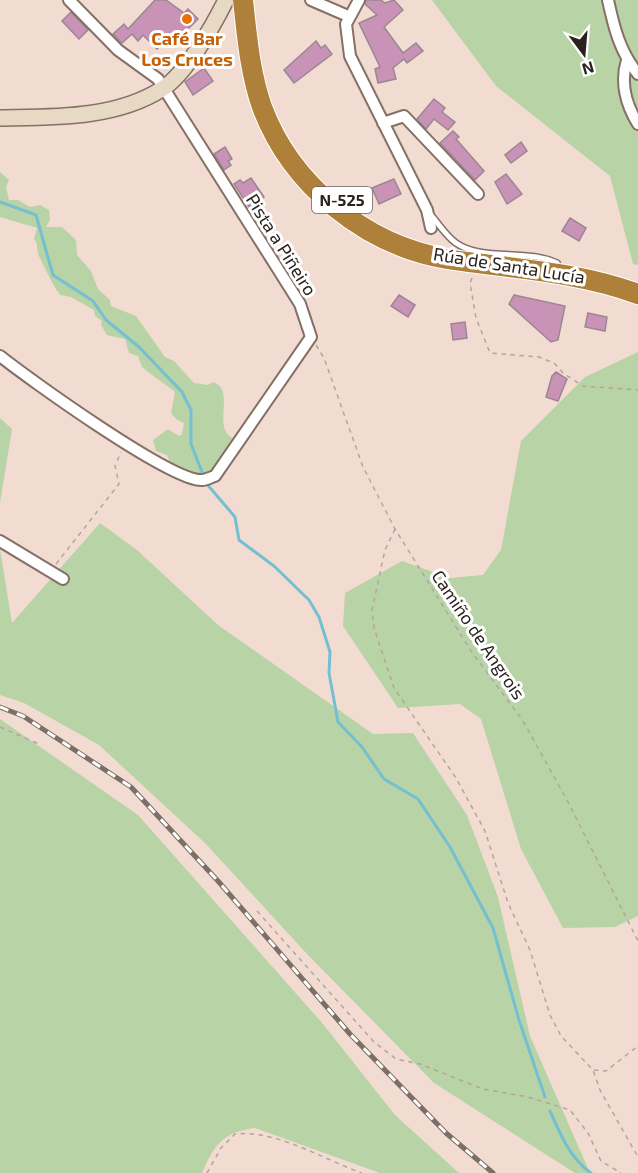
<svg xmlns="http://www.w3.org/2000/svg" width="638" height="1173" font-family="'Exo 2',sans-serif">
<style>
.green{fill:#b8d3a6}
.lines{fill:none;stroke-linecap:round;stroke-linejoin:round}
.stream{stroke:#74bfd1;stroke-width:3}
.building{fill:#c893b7;stroke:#9a8793;stroke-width:1.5}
.lane-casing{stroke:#847066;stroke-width:8}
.street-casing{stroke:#847066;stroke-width:14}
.secondary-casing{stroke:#847066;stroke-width:18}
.highway-casing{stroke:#fff;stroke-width:22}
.path{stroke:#b6a49b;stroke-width:1.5;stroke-dasharray:4.5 4.5;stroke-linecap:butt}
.lane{stroke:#fff;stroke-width:5}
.street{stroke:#fff;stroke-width:10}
.secondary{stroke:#e7d9c4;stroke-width:15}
.highway{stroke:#af8039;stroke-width:20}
.rail-casing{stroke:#7c6f67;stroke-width:5}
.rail{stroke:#fff;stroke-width:3;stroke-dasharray:9;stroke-linecap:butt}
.food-dot{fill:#e8710a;stroke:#fff;stroke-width:2}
.labels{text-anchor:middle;stroke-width:6;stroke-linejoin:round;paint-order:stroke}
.shield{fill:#fff;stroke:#6a6461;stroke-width:1.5}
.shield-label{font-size:16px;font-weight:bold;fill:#2a221d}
.food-label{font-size:18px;font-weight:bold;fill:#c56008;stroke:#fff}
.street-label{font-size:18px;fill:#2a221d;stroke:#fff}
</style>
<rect width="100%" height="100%" fill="#f2dcd1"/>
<!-- green -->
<path class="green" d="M432,0H638V265L633,264L610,176L496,86Z
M0,172L9,180L6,187L9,200H18L30,207L40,205L49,210L50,220L46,227H62L76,240L77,255L91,271L98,289L110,300L111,306L136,316L165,357L174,361L194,383L208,385L213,382C238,391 208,432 237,440L213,474L200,479L170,463L167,455L156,451L153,440L168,429L179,436L182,434L184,423L177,420L171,413L175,392C164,383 154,377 142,367L138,356L129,353L125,339L107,335L101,325L102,321L95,316L94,310L71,297L60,295C51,282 46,270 39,256C36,250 39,245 34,239L37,228L0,217Z
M638,352V916L615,927L563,928L521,849L481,719L460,704L398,708L343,626L345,593L402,561L450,578L483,575L501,550L521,441L585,377Z
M0,418L12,429L0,503Z
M100,523L137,550L218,625L373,734L413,733L467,815L498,897L530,1036L590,1173H575L434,1083L307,954L205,843L99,745L24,703L0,695V549L12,623Z
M0,719L138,815L323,1024L395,1115L459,1173H380L255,1128C223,1132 214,1145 202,1173H0Z"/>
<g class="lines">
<!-- stream -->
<path class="stream" d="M0,202L36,215L53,275L93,301L106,320L139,347L182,392L191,410V444L204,477
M206,483L235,517L239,540L274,566L309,600L319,617L330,652L329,673L338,722L362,747L384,779L418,799L450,847L493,928L519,1020L545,1097
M550,1111C560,1134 570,1158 591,1173"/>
</g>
<!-- building -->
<path class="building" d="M155,0H166L184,13L188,9L198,19L185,32L183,30L173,39L170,36L157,49L143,35L138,41L132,34L122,43L113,34L124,24L128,29Z
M366,0H381L385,3L394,0L403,10L384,27L403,53L416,43L423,51L407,63L404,59L393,68L396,79L378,83L375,69L380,67L359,23L377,15L365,4Z
M71,12L88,30L79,39L62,21Z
M316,41L321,48L325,45L332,54L294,83L284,70Z
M204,68L213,81L193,95L185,82Z
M434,99L445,108L442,112L455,122L448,130L434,119L426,129L417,119Z
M453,131L459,137L456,139L484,171L475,180L440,143Z
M521,142L527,151L511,163L505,155Z
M225,147L232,159L228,161L231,165L224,170L214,154Z
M506,174L522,194L507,204L495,182Z
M251,178L264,197L249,207L234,184L240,180L243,183Z
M394,179L401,194L379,204L372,188Z
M570,218L586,228L579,241L562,231Z
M399,295L415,305L408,317L391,306Z
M514,295L565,306L558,340L551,342L509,304Z
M588,313L607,317L605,331L585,327Z
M465,322L467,338L453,340L451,324Z
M556,372L567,379L558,401L546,397L552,376Z"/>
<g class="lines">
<defs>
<path id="lane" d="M430,214C438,223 446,236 456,243C481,261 528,249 557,263"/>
<path id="street" d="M311,0L348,16
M359,0L346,24L350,56L427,210L431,228
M608,0C614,28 620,52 638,74
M627,60C620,82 626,105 638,124
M383,123L404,116L478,194
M0,356C29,379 172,482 202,480C206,480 211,477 215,476L311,337L300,304L158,79L118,50L69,0
M0,541L63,579"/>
<path id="secondary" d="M0,118C53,117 115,119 162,89C186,74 213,26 226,0"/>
<path id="highway" d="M243,0C247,36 250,73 262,107C291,185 365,245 447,259C512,269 576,271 638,294"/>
</defs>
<!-- lane casing -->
<use href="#lane" class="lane-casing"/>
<!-- street casing -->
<use href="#street" class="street-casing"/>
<!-- secondary casing -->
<use href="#secondary" class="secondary-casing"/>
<!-- highway casing -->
<use href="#highway" class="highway-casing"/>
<!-- path -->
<path class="path" d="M472,278L470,283L476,318L490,353L539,357L554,363L563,373L583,386L638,390
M316,345L324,358L363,467L395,529L471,651L523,721L567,800L638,941
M395,529L385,550L372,610L374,628L394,688L456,778L485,831L508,903L530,950L550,1015L561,1036L593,1070L600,1090L638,1157
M56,564L119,484L115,466L121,452
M0,727L41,745
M257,911L374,1042L396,1059L420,1064L483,1089L528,1097L570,1110L588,1133L601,1161L621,1173
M594,1070L606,1071L638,1046
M207,1173L221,1148L235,1134C278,1130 322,1159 362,1173"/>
<!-- lane -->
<use href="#lane" class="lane"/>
<!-- street -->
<use href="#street" class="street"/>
<!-- secondary -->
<use href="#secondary" class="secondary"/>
<!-- highway -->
<use href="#highway" class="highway"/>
<defs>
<path id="rail" d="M0,707L23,716L131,787L218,881L350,1034L446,1133L493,1173"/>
</defs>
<!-- rail casing -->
<use href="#rail" class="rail-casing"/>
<!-- rail -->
<use href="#rail" class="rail"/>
</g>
<!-- markers -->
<circle class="food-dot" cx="187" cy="19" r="6"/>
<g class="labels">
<!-- shield labels -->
<rect class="shield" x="312" y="187" width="60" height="26" rx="4.5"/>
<g class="shield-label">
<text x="342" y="206">N-525</text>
</g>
<!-- food labels -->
<g class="food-label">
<text x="187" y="45">Café Bar<tspan x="187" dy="21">Los Cruces</tspan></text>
</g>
<!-- street labels -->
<g class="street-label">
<text transform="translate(281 245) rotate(58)" y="6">Pista a Piñeiro</text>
<text transform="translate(509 266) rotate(9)" y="6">Rúa de Santa Lucía</text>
<text transform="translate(478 635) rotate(56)" y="6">Camiño de Angrois</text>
</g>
</g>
<!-- north arrow -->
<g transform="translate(584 54) rotate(164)" stroke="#ffffff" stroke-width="4.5" paint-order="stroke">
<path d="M0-4.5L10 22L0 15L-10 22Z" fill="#2a221d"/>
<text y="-9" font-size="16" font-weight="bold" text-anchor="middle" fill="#2a221d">N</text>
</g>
</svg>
